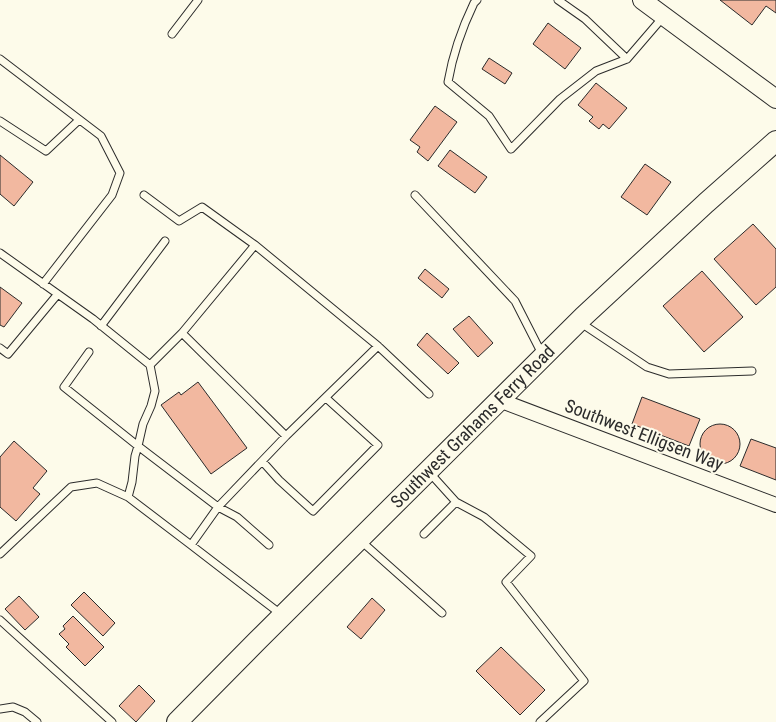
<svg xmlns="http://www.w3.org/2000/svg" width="776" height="722" font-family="'Roboto Condensed',sans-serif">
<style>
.building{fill:#f2b8a0;stroke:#2b2b2b}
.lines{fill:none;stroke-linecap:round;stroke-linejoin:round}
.service-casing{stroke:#2b2b2b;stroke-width:9}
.minor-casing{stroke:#2b2b2b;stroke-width:16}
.tertiary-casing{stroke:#2b2b2b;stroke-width:20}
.secondary-casing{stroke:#2b2b2b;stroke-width:22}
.service{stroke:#fdfbea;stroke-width:7}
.minor{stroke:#fdfbea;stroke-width:14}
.tertiary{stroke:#fdfbea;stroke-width:18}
.secondary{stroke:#fdfbea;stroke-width:20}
.labels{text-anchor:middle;stroke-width:4;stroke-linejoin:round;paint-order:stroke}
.street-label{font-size:18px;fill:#2b2b2b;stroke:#fdfbea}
</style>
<rect width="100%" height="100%" fill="#fdfbea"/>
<!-- building -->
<path class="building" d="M720,0H776V13L766,6L752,25Z
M548,23L581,48L565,69L533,44Z
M489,58L512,73L505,84L482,69Z
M596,83L627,108L609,129L603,124L599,129L589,121L593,117L578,105Z
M435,106L457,122L428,161L417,152L420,147L410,140Z
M450,150L487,177L475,193L438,166Z
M0,155L33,182L14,206L0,194Z
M645,164L671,182L647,215L621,197Z
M753,224L776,249V287L756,305L714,259Z
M425,269L449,289L442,298L418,278Z
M702,271L743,317L704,352L663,306Z
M0,287L22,303L4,327L0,325Z
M469,316L493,343L478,357L453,329Z
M427,333L459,363L448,374L417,345Z
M198,382L247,448L211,474L161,405L179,392L181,395Z
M642,397L700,419L689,446L632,424Z
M700 444a20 20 0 1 1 40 0a20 20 0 1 1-40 0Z
M751,439L776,448V480L740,466Z
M14,441L47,471L33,488L40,494L16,521L0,507V457Z
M84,592L115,623L103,636L71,605Z
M19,596L39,617L25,630L5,609Z
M372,598L385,610L361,639L347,627Z
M73,616L104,647L85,666L66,647L69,644L59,634L65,629L63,626Z
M501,647L545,690L520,715L476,671Z
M139,685L155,701L136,722L119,706Z"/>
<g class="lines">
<defs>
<path id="service" d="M477,0L474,3C461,30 453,53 448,82L489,116L511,149L560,99L596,71L627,59L664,16
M558,0L585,19L627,59
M172,34L198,0
M0,59L101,136L120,173L112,195L43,284
M0,121L46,151L79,120
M144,195L179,221L202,207L255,245
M415,195L515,301L542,354
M0,253L93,319L150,365L155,391L151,406L143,424L138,446L135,456L132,482L128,497
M581,323L647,367L669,374L752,371
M101,326L165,241
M182,333L286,436
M378,346L429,394
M0,348L8,354L57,295
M89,352L64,387L138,446L218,507L237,517L269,545
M262,461L279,480L313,511L378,445L326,398
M456,502L484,517L531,556L506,582L584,681L540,722
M424,534L456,502L429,472
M361,541L442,613
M191,545L282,615
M0,554L71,487L97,483L128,497L191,545L218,507L286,436L378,346L255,245L182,333L150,365
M0,620L112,722
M0,709L13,707L25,712L37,722"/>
<path id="minor" d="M499,400L776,505"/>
<path id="tertiary" d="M642,0L776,99"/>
<g id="secondary">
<path id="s1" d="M177,722L257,641L584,316L706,203L776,141"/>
</g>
</defs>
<!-- service casing -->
<use href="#service" class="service-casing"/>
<!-- minor casing -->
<use href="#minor" class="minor-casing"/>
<!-- tertiary casing -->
<use href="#tertiary" class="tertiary-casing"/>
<!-- secondary casing -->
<use href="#secondary" class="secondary-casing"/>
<!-- service -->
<use href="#service" class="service"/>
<!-- minor -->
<use href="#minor" class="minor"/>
<!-- tertiary -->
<use href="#tertiary" class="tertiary"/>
<!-- secondary -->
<use href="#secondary" class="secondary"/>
</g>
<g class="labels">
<!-- street labels -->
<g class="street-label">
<text dy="6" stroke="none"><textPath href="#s1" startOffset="418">Southwest Grahams Ferry Road</textPath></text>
<text transform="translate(644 435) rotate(21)" y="6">Southwest Elligsen Way</text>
</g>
</g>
</svg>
